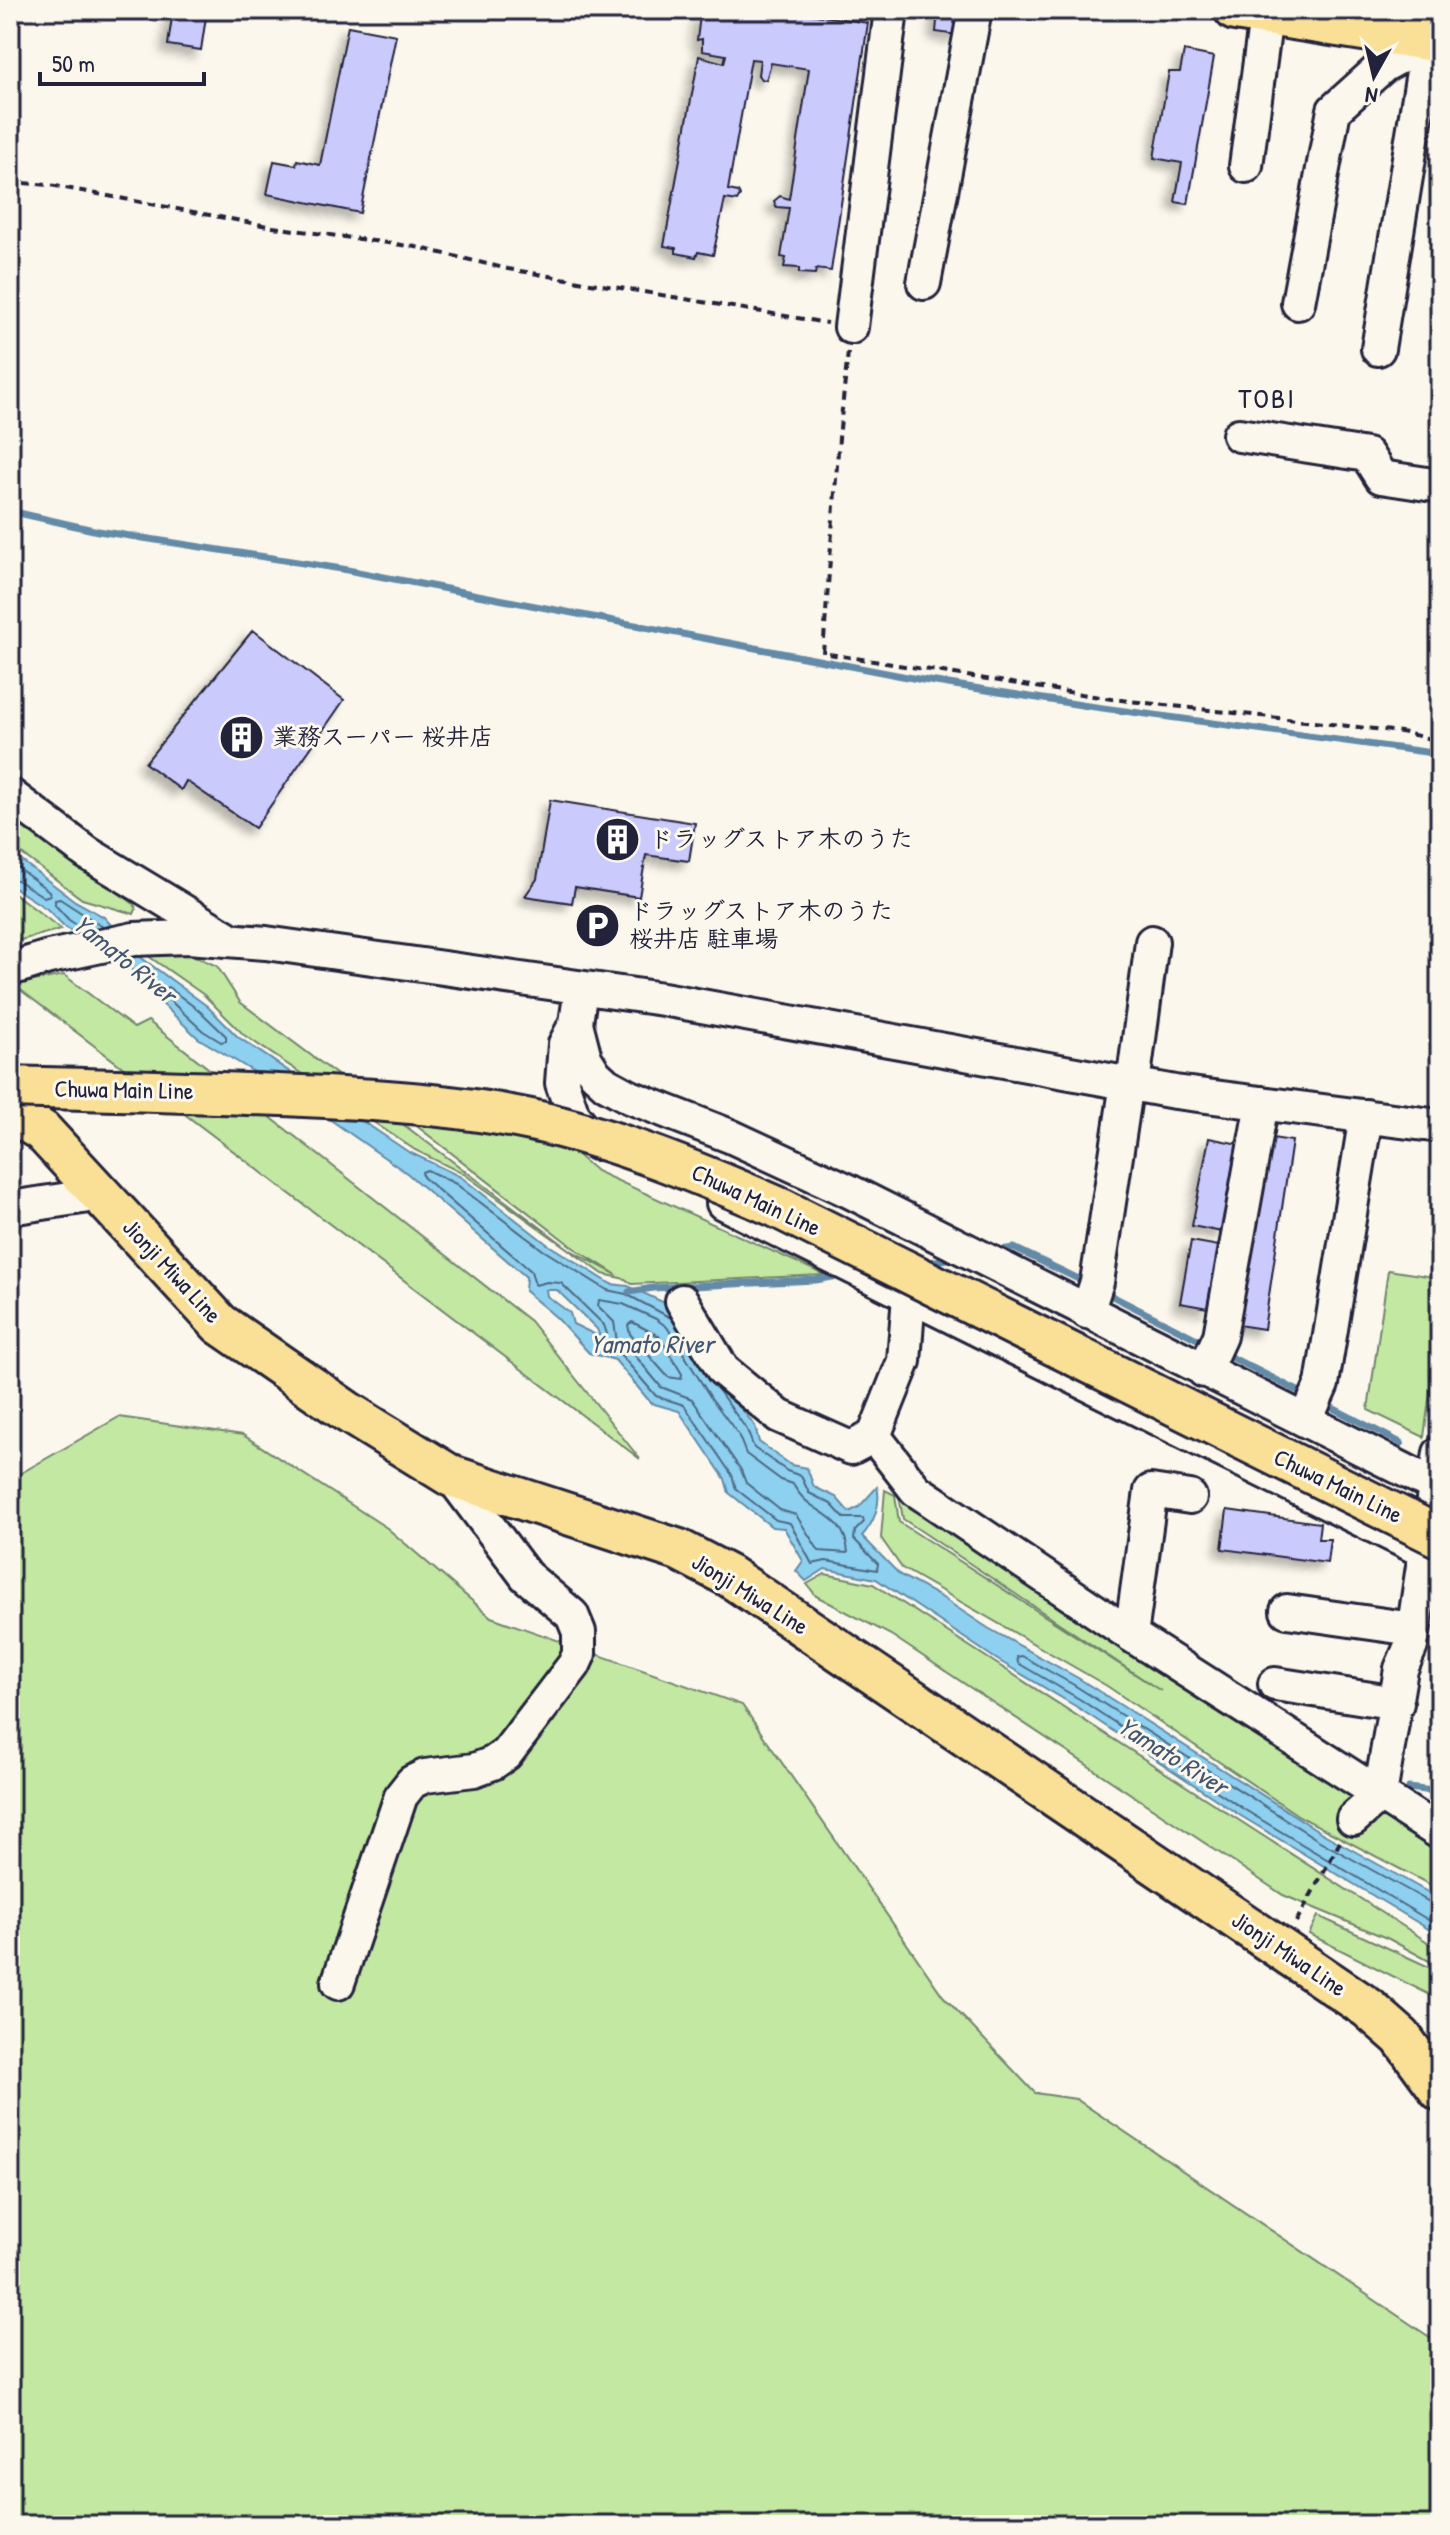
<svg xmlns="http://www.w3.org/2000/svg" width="1450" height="2535" font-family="'Patrick Hand','Klee One',sans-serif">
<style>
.green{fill:#c3e8a2;stroke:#72856e;stroke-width:2}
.water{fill:#8ed0ef;stroke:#638aa7;stroke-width:2;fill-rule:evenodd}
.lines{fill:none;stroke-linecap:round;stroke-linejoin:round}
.shore{stroke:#4d6883;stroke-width:2}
.stream{stroke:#638aa7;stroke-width:7}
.building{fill:#cbcafd;stroke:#22223b;stroke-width:2;filter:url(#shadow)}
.minor-casing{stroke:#22223b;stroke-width:38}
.major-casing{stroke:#22223b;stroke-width:46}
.path{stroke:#22223b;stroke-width:4;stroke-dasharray:8 6;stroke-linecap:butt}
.minor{stroke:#fbf7ec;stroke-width:32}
.major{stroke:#fadf96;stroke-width:40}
.major-bridge-casing{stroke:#22223b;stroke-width:46;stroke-linecap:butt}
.major-bridge{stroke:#fadf96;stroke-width:40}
.labels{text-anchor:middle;stroke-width:6;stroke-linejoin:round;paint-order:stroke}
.poi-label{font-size:24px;font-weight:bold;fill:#22223b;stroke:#fbf7ec;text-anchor:start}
.street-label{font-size:24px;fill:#22223b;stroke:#fbf7ec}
.water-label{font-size:26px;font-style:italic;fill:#425671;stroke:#fbf7ec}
.quarter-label{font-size:28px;letter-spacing:2px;fill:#22223b;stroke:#fbf7ec}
</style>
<defs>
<filter id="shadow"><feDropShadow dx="-7" dy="7" stdDeviation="4" flood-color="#0004"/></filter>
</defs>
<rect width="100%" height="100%" fill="#fbf7ec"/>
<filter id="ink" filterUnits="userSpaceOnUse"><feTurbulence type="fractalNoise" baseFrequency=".0125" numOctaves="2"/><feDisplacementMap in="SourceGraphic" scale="16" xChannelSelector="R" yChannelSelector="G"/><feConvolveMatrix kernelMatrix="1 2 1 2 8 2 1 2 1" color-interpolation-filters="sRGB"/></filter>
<g filter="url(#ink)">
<!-- green -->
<path class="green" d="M10,815L134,904L136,909L134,914L82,899L10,845Z
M10,890L61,929L10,943Z
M144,953L190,954L217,966L240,1002L572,1251L617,1275L574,1248L405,1117L565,1144L596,1171L825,1275L632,1284L625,1279L603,1274L464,1174L415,1150L244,1035L204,995Z
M64,975L134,1028L148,1021L530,1321L640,1459L14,985Z
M1388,1270L1440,1278V1317L1424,1437L1368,1410Z
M119,1417L243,1435L387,1528L491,1617L742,1705L943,1996L1035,2093L1076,2099L1440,2344V2525H10V1485L16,1476Z
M895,1473L1376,1800L1354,1818L1371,1828L1388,1808L1440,1841V1890L1299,1816L1107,1686L902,1568L881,1538L885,1490L895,1495L899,1522L1161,1691L903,1519Z
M825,1574L873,1584L1440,1950V1967L1389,1939L1283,1895L891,1635L816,1596L807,1584Z
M1318,1916L1440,1972V2000L1309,1934Z"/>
<!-- water -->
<path class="water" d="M10,852L75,901L104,917L139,956L207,1006L238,1037L407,1151L461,1177L547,1244L611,1284L628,1286L665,1303L681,1315L725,1388L755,1426L759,1442L791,1465L807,1468L814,1487L836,1497L849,1512L859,1507L877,1487C882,1504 873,1524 862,1536L900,1575L941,1597L988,1628L1078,1678L1322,1833L1440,1899V1936L1241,1816L1077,1707L996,1659L876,1579L825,1569L806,1581L796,1571L803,1561L784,1528L772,1527L729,1493L725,1479L679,1411L651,1403L615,1360L589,1353L557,1318L525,1291L526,1277L408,1174L312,1107L198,1038L157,999L146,979L64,926L47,909L10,885ZM546,1290H557L597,1329L600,1337L573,1324L570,1313L547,1296Z"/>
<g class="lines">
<!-- shore -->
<path class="shore" d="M10,862L49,891L50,895L44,897L17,880L10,879
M86,931L69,920L55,905V900L60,899L103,927
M168,987L201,1012L226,1036V1041L221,1042L203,1031L164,995L163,989Z
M599,1300L623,1304L656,1319L667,1327L711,1398L738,1434L746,1454L781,1480L793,1484C810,1517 845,1510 848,1553L819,1551L796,1515L780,1510L746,1483L741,1470L692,1399L661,1387L629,1348L617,1342L614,1322L598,1306Z
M671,1318L626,1294L607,1290L543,1250L456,1184L427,1170L422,1172L423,1177L531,1271L535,1285L547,1282L561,1283L604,1325L607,1334L602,1348L621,1355L656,1396L684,1405L732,1475L736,1489L776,1520L790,1523L812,1564L826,1561L877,1570L878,1564L854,1539L855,1531L864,1522L863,1518H844L831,1504L809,1493L801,1476L787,1471L754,1448L747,1430L716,1387
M632,1322L659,1336L682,1374L681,1379L668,1377L630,1334L628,1325Z
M1440,1905L1433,1904L1318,1840L1074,1685L1022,1656L1017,1657L1018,1663L1081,1700L1245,1810L1440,1927"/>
<!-- stream -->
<path class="stream" d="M10,511L98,531L342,569L923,680L1088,706L1440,754
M994,1251L1014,1248L1089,1284
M923,1263L954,1258
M629,1292L653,1288L816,1280L843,1275
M1104,1292L1207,1344
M1221,1352L1306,1395
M1321,1402L1401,1443
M1409,1788L1440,1792"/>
</g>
<!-- building -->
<path class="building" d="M173,10H207L201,50L168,45Z
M707,10H784L868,23L831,271L816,269L815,274L799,273V268L784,267L786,258L781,257L789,208L776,207L774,201L780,196L789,199L809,69L771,63L766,80L761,79L758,75L760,60L751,59L728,190L738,192L740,196L737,201L725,199L713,255L698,252L696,257L676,253V248L664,246L699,56L724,63L726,55L702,51V39L697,40L700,15L707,17Z
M938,10H952V14L962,15L957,35L936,32Z
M348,26L396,35L360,213L267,194L274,161L296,165L297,160L320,165Z
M1184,51L1214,57L1188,204L1175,202L1182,163L1154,158L1169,72H1180Z
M253,630L344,700L255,828L186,781L181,790L145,763Z
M550,800L695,823L689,861L646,855L639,897L575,887L572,903L525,896L537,879Z
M1266,1137L1292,1141L1264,1329L1238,1325Z
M1209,1138L1239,1144L1222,1232L1192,1226Z
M1191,1241L1219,1246L1208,1308L1180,1303Z
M1227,1510L1320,1523L1318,1539H1330L1327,1563L1222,1549Z"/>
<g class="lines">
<defs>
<path id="minor" d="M1246,166L1266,16
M924,283L975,10
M1298,303L1334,110L1383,66L1428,41L1378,349
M851,327L891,10
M1239,435L1367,455L1381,477L1440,486
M10,795L87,853L226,937
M10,969L49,957L134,939L188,937L266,943L663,999L1175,1092L1440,1126
M581,989L576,1023L565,1044L562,1083L573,1115L596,1143
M576,1023L585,1058L595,1074L606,1084L630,1097L730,1136L849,1191L1440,1488
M1133,1084L1152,942
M723,1203L1440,1559
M10,1208L102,1194
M909,1295L904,1361L874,1436L916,1490L1131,1635L1440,1833
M682,1301L723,1370L779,1416L851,1448L874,1436
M1087,1312L1097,1282L1127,1083
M1204,1371L1220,1336L1262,1103
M1306,1420L1322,1384L1366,1116
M1287,1611L1413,1629
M1131,1635L1151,1491L1190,1497
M1275,1684L1397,1703
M1353,1819L1380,1795L1401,1669L1411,1646L1440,1453
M338,1983L401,1796L412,1782L425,1776L474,1770L493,1763L506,1754L574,1665L579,1654V1632L572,1615L526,1576L451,1476"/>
<path id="major" d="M1235,10L1440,42
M10,1111L42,1131L220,1324L346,1411L451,1476L679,1550L729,1576L1368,2008L1401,2037L1440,2090"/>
</defs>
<!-- minor casing -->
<use href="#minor" class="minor-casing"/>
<!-- major casing -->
<use href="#major" class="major-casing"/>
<!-- path -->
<path class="path" d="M10,182L50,185L273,227L416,247L508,269L827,323
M848,352L839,438L823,653L1112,699L1401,732L1440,741
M1296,1922L1340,1842"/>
<!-- minor -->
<use href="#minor" class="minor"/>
<!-- major -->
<use href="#major" class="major"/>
<defs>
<path id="major-bridge" d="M10,1087C115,1090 221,1092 326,1097C394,1101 464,1106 531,1120C617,1139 696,1172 777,1207L1440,1537"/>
</defs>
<!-- major-bridge casing -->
<use href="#major-bridge" class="major-bridge-casing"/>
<!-- major-bridge -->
<use href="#major-bridge" class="major-bridge"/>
</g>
</g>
<!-- icons -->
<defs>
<symbol id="building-disc" viewBox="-11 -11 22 22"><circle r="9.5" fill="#22223b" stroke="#fbf7ec"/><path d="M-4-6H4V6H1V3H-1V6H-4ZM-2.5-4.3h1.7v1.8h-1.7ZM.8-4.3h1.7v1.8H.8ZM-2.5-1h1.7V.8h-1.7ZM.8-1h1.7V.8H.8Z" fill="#fff"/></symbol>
<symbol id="parking-disc" viewBox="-11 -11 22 22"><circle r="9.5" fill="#22223b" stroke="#fbf7ec"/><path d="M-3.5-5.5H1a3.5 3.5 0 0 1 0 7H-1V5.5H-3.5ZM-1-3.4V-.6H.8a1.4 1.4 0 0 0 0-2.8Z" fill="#fff"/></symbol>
</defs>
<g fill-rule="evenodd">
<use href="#building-disc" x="216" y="712" width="51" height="51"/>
<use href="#building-disc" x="592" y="814" width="51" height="51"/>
<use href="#parking-disc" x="572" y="900" width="51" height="51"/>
</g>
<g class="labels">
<!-- poi labels -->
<g class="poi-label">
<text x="273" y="745">業務スーパー 桜井店</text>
<text x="649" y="847">ドラッグストア木のうた</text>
<text x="629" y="919">ドラッグストア木のうた<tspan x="629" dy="28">桜井店 駐車場</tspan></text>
</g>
<!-- street labels -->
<g class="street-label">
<text transform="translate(124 1090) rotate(1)" y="8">Chuwa Main Line</text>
<text transform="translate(756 1200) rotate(25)" y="8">Chuwa Main Line</text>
<text transform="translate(172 1271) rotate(47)" y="8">Jionji Miwa Line</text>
<text transform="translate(1338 1486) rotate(26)" y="8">Chuwa Main Line</text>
<text transform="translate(750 1594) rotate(32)" y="8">Jionji Miwa Line</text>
<text transform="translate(1289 1954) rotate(34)" y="8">Jionji Miwa Line</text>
</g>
<!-- water labels -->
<g class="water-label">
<text transform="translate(125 959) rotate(39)" y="9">Yamato River</text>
<text x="652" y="1353">Yamato River</text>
<text transform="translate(1173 1756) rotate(32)" y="9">Yamato River</text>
</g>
<!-- quarter labels -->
<g class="quarter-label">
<text x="1267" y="408">TOBI</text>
</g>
</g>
<!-- margin -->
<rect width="1450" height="2535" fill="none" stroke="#fbf7ec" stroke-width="40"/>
<rect x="20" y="20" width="1410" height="2495" fill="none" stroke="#22223b" stroke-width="3" filter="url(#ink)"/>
<!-- north arrow -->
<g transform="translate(1374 76) rotate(188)" stroke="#fbf7ec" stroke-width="6" paint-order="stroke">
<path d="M0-6L14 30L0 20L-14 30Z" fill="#22223b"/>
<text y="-12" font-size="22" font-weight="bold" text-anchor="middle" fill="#22223b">N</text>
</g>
<!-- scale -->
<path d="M40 72v12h164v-12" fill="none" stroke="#22223b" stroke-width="4"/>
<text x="52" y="72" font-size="24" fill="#22223b" stroke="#fbf7ec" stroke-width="6" paint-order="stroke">50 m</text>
</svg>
